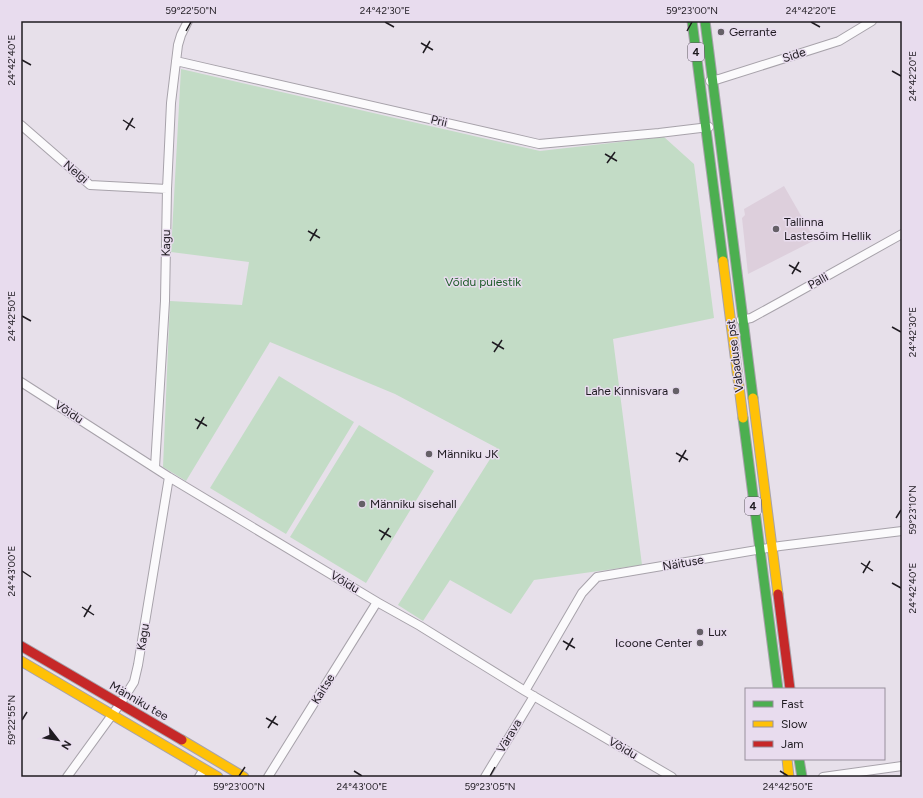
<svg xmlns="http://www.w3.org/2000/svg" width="923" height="798" font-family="Figtree,sans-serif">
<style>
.education{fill:#ddcfdc}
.green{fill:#c3dcc6}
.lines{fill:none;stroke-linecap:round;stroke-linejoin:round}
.street-casing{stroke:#a7a2aa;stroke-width:10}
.fast-casing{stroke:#a7a2aa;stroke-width:11}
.slow-casing{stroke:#a7a2aa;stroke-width:11}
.jam-casing{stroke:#a7a2aa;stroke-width:11}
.street{stroke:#fbfafc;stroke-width:8}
.fast{stroke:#4caf50;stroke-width:9}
.slow{stroke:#ffc107;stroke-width:9}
.jam{stroke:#c62828;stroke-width:9}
.ticks{fill:none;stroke:#1f1b21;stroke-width:1.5}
.poi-dot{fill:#656067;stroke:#e8dcee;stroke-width:1.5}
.labels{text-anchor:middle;stroke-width:3;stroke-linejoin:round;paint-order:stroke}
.shield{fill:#e8dcee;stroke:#5b555e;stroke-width:1}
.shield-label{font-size:11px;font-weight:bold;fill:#1f1b21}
.poi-label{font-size:12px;fill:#1f1b21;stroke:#e8dcee;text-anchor:start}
.street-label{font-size:12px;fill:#1f1b21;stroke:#e8dcee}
.park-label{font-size:12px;fill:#1c5b28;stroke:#e8dcee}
.neatline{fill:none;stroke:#1f1b21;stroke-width:1.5}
.ticks-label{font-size:10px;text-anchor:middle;fill:#1f1b21}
</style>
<rect width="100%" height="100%" fill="#e7e0ea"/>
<!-- education -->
<path class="education" d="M784,186L815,240L748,274L742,218L745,215L744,209Z"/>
<!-- green -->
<path class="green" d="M181,69L540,151L664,137L694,164L714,318L613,339L642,565L534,580L511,614L450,580L423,621L398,605L497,448L395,394L270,342L186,481L163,467L170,301L242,305L249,262L171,252Z
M279,376L354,422L286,534L210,488Z
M359,425L434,471L366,583L290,537Z"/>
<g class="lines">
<defs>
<path id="street" d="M176,61L539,144L659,133L709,127
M710,81L719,79L839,41L872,21
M21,125L90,185L167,189
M741,320L751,318L782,301L902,234
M21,382L169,477L377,602L420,626L525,691L672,777
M155,467L165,301L167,189L171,103L178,45L181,35L188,21
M525,691L582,593L597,577L780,546L902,531
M67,777L120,704L134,682L138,665L169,477
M199,777L204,769
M268,777L377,602
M485,777L534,696
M823,777L902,766"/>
<path id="fast" d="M692,21L723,261
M705,21L753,398
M743,418L778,689
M799,759L802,777"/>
<path id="slow" d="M723,261L743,418
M753,398L778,594
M21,661L218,777
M182,740L244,777
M787,759L789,777"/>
<path id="jam" d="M778,594L790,689
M21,646L182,740"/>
</defs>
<!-- street casing -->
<use href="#street" class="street-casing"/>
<!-- fast casing -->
<use href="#fast" class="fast-casing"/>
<!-- slow casing -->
<use href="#slow" class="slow-casing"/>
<!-- jam casing -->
<use href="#jam" class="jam-casing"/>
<!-- street -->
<use href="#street" class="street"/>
<!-- fast -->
<use href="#fast" class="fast"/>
<!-- slow -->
<use href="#slow" class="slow"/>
<!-- jam -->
<use href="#jam" class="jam"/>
</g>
<!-- ticks -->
<path class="ticks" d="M385,22L394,27M811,22L820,27M186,31L191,22M687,31L692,22M421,43L433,50M423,53L430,41M22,60L31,65M892,71L901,76M123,120L135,128M126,130L133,118M605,154L617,161M607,163L615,152M308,231L320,238M310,241L317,229M789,265L801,272M792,274L799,262M22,316L31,321M892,327L901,332M492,342L504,349M494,352L502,340M195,419L207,426M197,429L204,417M676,453L688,460M679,462L686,450M896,518L901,510M379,530L391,537M381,540L389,528M861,563L873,571M22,571L31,577M863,573L870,561M892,583L901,588M82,607L94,615M84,617L91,605M563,641L575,648M566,650L573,638M266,718L278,725M22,720L27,712M268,728L276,716M354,771L362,776M780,771L788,776M239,776L245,767M490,776L495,767"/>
<!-- markers -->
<g class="poi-dot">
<circle cx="721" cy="32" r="4"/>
<circle cx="776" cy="229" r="4"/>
<circle cx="676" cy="391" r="4"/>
<circle cx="429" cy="454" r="4"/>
<circle cx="362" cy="504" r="4"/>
<circle cx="700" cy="632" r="4"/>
<circle cx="700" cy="643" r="4"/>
</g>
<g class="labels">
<!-- shield labels -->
<g class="shield">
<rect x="688" y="43" width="16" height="18" rx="3"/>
<rect x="745" y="497" width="16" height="18" rx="3"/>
</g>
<g class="shield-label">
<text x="696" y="56">4</text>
<text x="753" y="510">4</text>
</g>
<!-- poi labels -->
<g class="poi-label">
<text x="729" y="36">Gerrante</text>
<text x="784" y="226">Tallinna<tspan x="784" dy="14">Lastesõim Hellik</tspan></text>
<text x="668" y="395" text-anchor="end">Lahe Kinnisvara</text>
<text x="437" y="458">Männiku JK</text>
<text x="370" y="508">Männiku sisehall</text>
<text x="708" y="636">Lux</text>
<text x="692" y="647" text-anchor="end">Icoone Center</text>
</g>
<!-- street labels -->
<g class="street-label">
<text transform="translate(794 55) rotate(-18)" y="4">Side</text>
<text transform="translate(439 121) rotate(13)" y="4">Prii</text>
<text transform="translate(76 172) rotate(40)" y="4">Nelgi</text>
<text transform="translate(166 243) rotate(-89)" y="4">Kagu</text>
<text transform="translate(818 281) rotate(-29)" y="4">Palli</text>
<text transform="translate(735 356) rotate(-97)" y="4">Vabaduse pst</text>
<text transform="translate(69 412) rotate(33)" y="4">Võidu</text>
<text transform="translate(683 563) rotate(-10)" y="4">Näituse</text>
<text transform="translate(345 582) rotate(31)" y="4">Võidu</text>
<text transform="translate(143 637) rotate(-81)" y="4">Kagu</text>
<text transform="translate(323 689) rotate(-58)" y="4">Kaitse</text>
<text transform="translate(139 701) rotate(30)" y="4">Männiku tee</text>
<text transform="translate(509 736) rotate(-59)" y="4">Värava</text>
<text transform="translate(623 748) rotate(30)" y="4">Võidu</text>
</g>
<!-- park labels -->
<g class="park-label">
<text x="483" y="286">Võidu puiestik</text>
</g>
</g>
<!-- border -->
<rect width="923" height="798" fill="none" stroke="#e8dcee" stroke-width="44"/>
<!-- legend -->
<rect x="745" y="688" width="140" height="72" fill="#e8dcee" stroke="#988f9c"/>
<rect x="753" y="701" width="20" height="6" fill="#4caf50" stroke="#988f9c"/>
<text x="781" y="708" font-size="12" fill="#1f1b21">Fast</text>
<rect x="753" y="721" width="20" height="6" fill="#ffc107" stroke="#988f9c"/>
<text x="781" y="728" font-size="12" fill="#1f1b21">Slow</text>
<rect x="753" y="741" width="20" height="6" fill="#c62828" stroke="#988f9c"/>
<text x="781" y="748" font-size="12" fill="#1f1b21">Jam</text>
<!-- north arrow -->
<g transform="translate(58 740) rotate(121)" stroke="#e8dcee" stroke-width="3" paint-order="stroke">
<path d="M0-3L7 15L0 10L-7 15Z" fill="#1f1b21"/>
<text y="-6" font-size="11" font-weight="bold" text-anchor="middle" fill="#1f1b21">N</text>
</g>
<rect x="22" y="22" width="879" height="754" class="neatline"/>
<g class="ticks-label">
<text x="191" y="14">59°22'50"N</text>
<text x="385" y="14">24°42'30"E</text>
<text x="692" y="14">59°23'00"N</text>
<text x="811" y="14">24°42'20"E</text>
<text transform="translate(11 60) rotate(-90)" y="4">24°42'40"E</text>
<text transform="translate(912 76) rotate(-90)" y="4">24°42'20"E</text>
<text transform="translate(11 316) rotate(-90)" y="4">24°42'50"E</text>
<text transform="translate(912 332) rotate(-90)" y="4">24°42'30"E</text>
<text transform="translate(912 510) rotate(-90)" y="4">59°23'10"N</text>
<text transform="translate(11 571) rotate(-90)" y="4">24°43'00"E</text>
<text transform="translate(912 588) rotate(-90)" y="4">24°42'40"E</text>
<text transform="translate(11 720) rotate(-90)" y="4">59°22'55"N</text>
<text x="239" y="790">59°23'00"N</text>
<text x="362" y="790">24°43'00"E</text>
<text x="490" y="790">59°23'05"N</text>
<text x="788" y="790">24°42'50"E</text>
</g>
</svg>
